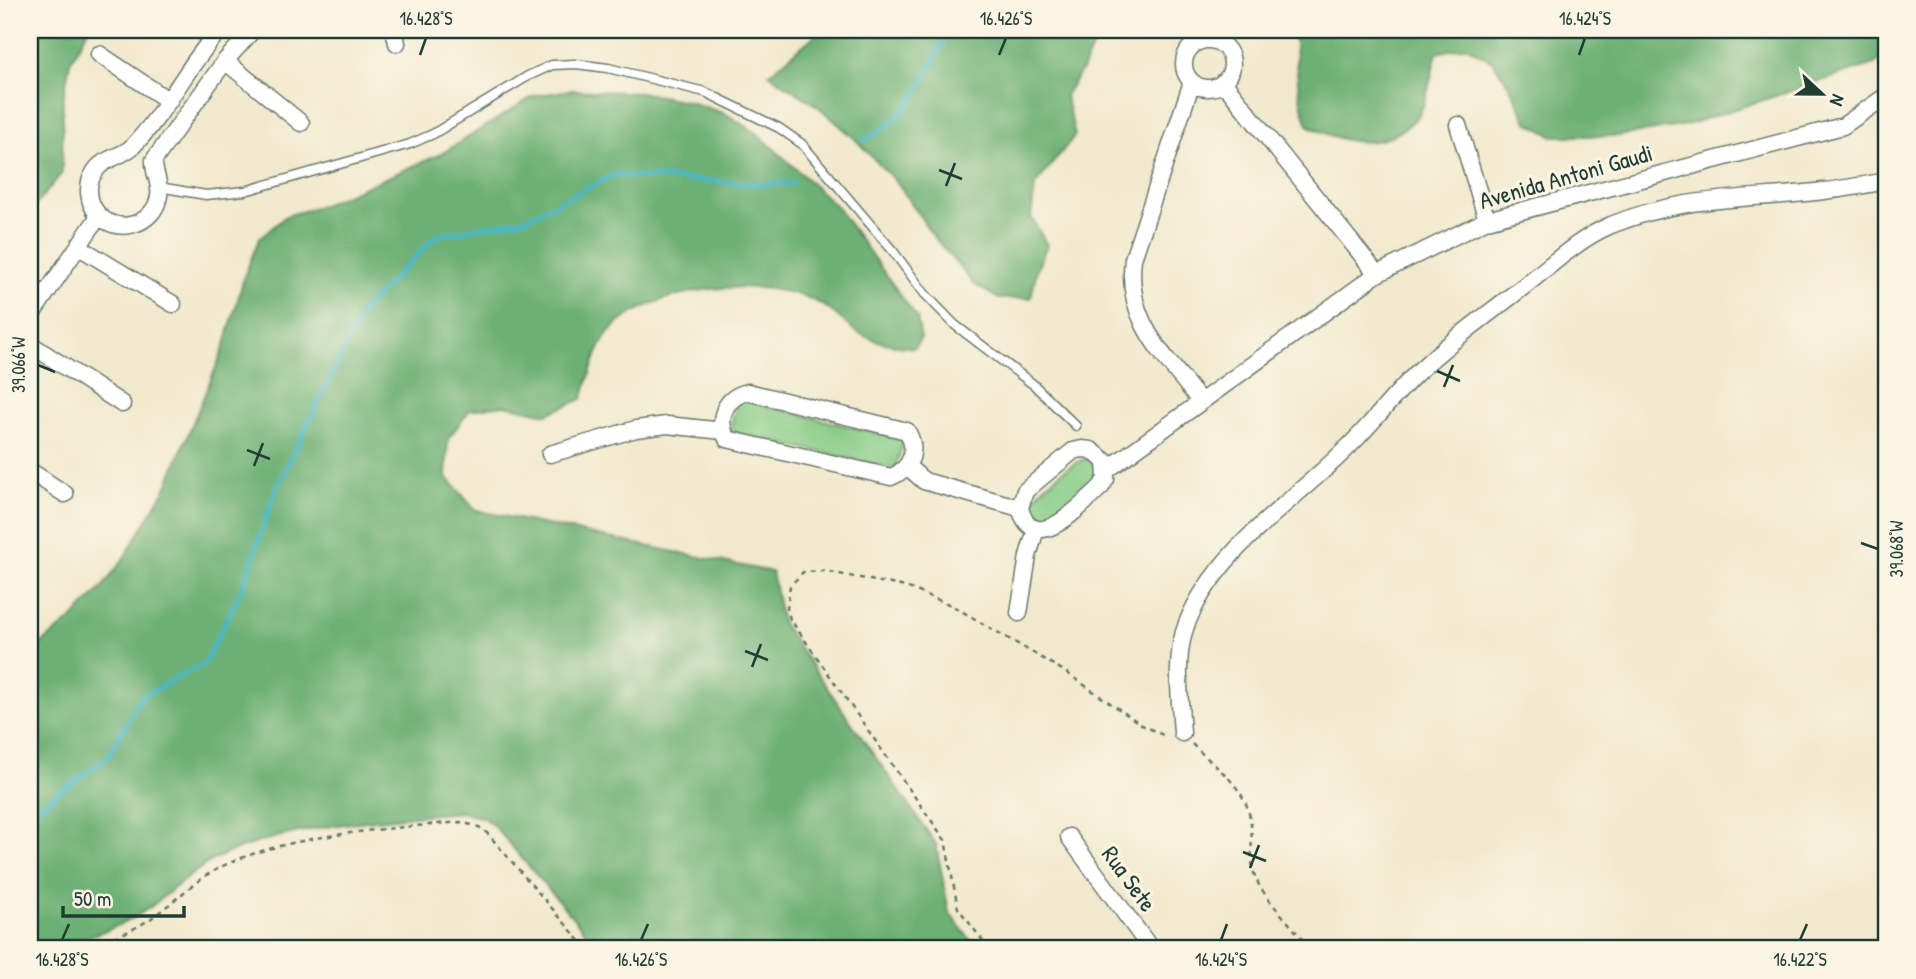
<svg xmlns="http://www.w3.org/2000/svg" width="1916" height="979" font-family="'Patrick Hand',sans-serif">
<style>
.green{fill:#87cc87;stroke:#53845e;stroke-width:2}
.forest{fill:#6db074;stroke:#467654;stroke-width:2}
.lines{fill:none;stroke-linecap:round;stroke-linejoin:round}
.stream{stroke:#49b7c3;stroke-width:5}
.lane-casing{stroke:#68796a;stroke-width:11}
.street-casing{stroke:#68796a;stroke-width:19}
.path{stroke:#68796a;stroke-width:2.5;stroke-dasharray:5 5;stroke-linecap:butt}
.lane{stroke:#fff;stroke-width:8}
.street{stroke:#fff;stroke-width:16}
.ticks{fill:none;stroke:#1f3d34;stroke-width:2.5}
.labels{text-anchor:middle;stroke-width:6;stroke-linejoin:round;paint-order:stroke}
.street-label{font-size:24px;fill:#1f3d34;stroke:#fcf5e5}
.neatline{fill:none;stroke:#1f3d34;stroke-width:2.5}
.ticks-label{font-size:18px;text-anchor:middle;fill:#1f3d34}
</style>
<rect width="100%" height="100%" fill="#fcf5e5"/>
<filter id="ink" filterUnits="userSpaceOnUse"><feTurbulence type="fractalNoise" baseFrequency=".0143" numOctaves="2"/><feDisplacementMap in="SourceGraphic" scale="14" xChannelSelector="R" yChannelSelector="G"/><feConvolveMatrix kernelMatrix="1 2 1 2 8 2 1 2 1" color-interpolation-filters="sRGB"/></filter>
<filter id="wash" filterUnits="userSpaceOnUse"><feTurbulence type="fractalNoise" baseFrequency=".00686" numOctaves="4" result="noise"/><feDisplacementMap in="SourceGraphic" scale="28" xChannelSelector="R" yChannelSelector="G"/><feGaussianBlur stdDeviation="1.57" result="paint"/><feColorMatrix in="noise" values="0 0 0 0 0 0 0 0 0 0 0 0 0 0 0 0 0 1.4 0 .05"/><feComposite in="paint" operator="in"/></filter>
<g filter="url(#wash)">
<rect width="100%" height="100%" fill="#f1e9ce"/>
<!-- green -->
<path class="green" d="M741,400L900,439L903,443L895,469L733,432L730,430L737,402Z
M1088,459L1096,466L1094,481L1049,519L1034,517L1029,508C1031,494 1075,458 1088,459Z"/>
<!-- forest -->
<path class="forest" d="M30,30H88L70,62L63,99L62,173L30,212Z
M828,30H1100L1082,70L1065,95L1075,135L1035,186L1031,217L1047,245L1037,269L1031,298L999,299L974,284L933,236L899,185L854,138L820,108L769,74L814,36Z
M1294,30H1886V55L1874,64L1686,125L1618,136H1553L1527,122L1511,88L1492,61L1466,46L1437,53C1433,67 1426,106 1418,116C1386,152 1345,145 1308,125C1296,94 1297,63 1294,30Z
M570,90L644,93L691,102L726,114L758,134L836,206L917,318L921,338L914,348C894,346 870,342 853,329C842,321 832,309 819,303C766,275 654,285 611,330C596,346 589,379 582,399L547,414L505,405L470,410L448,439L446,476L475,510L772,572L782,623L936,844L949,912L977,949H600L495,827L484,818L461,812C387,818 282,826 215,859C190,872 169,894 146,910C112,934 70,942 30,947V653L73,618L100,590L122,561L165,490L224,348L245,274L259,239L286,216L323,205L441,154L534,96Z"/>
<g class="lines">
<!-- stream -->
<path class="stream" d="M864,140C915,114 925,78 948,30
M30,813L108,757L141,697L205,663L244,584L275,491L363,310L436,236L525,219L613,175L758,184L794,183"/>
</g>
</g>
<g filter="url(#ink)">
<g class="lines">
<defs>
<path id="lane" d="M159,187L206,195L245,191L410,144L433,134L528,76L552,65L576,64L608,68L705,92L779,128L802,144L893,251L925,294L955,325L1034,385L1076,426"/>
<path id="street" d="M220,30C187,65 167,111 133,146C121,158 103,157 94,173C86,185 88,202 97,213C115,236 154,226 159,196C161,183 153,173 154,160L225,61L253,30
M394,30L397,43
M1184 64a24 24 0 1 1 48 0a24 24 0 1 1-48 0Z
M99,54L169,101
M225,61L301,123
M1192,82L1133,259C1125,321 1164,354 1200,401
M1223,82L1377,274
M1458,125L1487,220
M79,247L173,304
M30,317L99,216
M30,344L122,404
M748,392L907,431C918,450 912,468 891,477L727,439C716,418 725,397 748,392Z
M1082,449L1091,450L1105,461L1106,479L1101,487C1082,504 1034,559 1020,508L1025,491L1073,451Z
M550,454L636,429L667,425L723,431
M908,467L924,481L1020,508
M1107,470L1377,274L1487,220L1843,126L1886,96
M30,471L65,494
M1019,613L1028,556L1036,529
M1182,733C1180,699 1174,655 1187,623C1217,549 1292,503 1346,449C1373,423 1395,393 1422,368C1457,335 1496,309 1533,279C1558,259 1581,238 1611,225C1688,194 1745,201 1824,191C1845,189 1865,185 1886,181
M1069,837L1151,949"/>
</defs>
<!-- lane casing -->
<use href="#lane" class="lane-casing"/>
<!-- street casing -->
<use href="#street" class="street-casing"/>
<!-- path -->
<path class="path" d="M1192,744C1217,769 1248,787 1251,825C1253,843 1249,863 1256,879C1269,906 1294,924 1308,949
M76,949C100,944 129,933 150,919C173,903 194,881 219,868C285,834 387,829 460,822L479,827L488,834L587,949
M989,949L958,908L945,840L790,619L787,608L790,586L803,572L824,571L906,587L951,605L1064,671L1142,725L1167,737"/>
<!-- lane -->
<use href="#lane" class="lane"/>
<!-- street -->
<use href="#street" class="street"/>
</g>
</g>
<!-- ticks -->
<path class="ticks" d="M420,55L426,38M999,55L1006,38M1579,55L1585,38M939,170L962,179M946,186L955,163M38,365L55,372M1437,371L1460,381M1444,387L1453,365M247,450L270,459M254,466L263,443M1861,543L1878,549M745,651L768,660M752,667L761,644M1243,852L1266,861M1250,868L1259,845M62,940L69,924M641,940L648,924M1221,940L1227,924M1800,940L1807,924"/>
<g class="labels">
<!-- street labels -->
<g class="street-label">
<text transform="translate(1566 177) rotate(-16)" y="8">Avenida Antoni Gaudi</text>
<text transform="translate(1129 879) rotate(54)" y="8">Rua Sete</text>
</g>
</g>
<!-- margin -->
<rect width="1916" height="979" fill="none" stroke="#fcf5e5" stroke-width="77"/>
<!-- north arrow -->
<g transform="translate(1822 94) rotate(112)" stroke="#fcf5e5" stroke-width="5" paint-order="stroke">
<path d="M0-5L12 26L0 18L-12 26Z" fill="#1f3d34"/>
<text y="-10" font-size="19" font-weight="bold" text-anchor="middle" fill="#1f3d34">N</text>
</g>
<!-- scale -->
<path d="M63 906v10h121v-10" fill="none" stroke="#1f3d34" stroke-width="3.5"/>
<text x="74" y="906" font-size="21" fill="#1f3d34" stroke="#fcf5e5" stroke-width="5" paint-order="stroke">50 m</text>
<rect x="38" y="38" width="1840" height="902" class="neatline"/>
<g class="ticks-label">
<text x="426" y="25">16.428°S</text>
<text x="1006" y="25">16.426°S</text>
<text x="1585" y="25">16.424°S</text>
<text transform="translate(19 365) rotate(-90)" y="6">39.066°W</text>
<text transform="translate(1897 549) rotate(-90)" y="6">39.068°W</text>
<text x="62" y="966">16.428°S</text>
<text x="641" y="966">16.426°S</text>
<text x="1221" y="966">16.424°S</text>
<text x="1800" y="966">16.422°S</text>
</g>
</svg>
